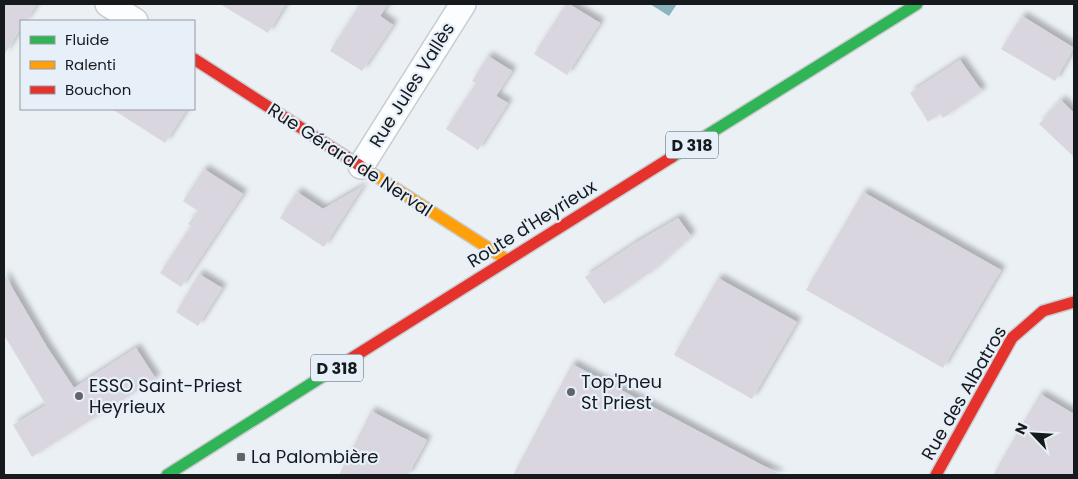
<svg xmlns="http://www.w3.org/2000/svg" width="1078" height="479" font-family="Poppins,sans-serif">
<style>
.water{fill:#8ab4be}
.building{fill:#dad6df;filter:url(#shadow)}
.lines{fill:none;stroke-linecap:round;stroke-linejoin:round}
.street-casing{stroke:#c8ccd0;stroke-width:28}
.fast-casing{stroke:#c8ccd0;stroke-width:14}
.slow-casing{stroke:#c8ccd0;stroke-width:14}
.jam-casing{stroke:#c8ccd0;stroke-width:14}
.street{stroke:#fcfdfe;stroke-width:25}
.fast{stroke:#30b455;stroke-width:11}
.slow{stroke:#ff9f0a;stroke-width:11}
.jam{stroke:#e5322d;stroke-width:11}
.poi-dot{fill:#616569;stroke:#e7f0f9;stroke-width:2}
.labels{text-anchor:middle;stroke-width:4.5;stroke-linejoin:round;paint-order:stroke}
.shield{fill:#e7f0f9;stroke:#555a5f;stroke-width:1}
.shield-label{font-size:16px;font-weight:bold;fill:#171a1d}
.street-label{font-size:18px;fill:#171a1d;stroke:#e7f0f9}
.poi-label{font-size:18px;fill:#171a1d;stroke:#e7f0f9;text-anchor:start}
</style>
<defs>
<filter id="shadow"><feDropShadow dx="4.5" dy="-4.5" stdDeviation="2.5" flood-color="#0004"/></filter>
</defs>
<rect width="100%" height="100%" fill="#ebf0f5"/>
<!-- water -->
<path class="water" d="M650,4H677L669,16Z"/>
<!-- building -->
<path class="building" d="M4,4H37L26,21H21V28L4,55Z
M220,4H286L268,33Z
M360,4H388L380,16L393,25L362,71L330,51Z
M566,4H569L600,23L567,75L534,54Z
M1022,16L1074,48L1055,81L1001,49Z
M488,56L512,71L496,96L508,103L478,150L446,129L476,83L472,81Z
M960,60L982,91L943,118L940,114L928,122L910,93Z
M1061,100L1074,113V157L1039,124Z
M112,109H187L165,143Z
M204,169L243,194L181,287L160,273L191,226L188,224L198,211L183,201Z
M363,186L324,247L280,218L297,192L323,209Z
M863,192L1001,270L943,368L806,290Z
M678,218L691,236L652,271L604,304L585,277L634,244Z
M4,274L47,347L74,388L136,348L156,379L32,457L13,425L46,405L4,335Z
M199,274L222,288L198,326L176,312Z
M718,278L797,322L752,399L674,355Z
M572,364L781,475H513Z
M1040,394L1074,414V475H993Z
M371,411L427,440L408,475H339Z"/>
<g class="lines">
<defs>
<path id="street" d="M108,4L135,21
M361,166L463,4"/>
<path id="fast" d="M672,157L917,4
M167,475L339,366"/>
<path id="slow" d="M365,169L507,260"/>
<path id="jam" d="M194,59L365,169
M339,366L672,157
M936,475L1012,338L1043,311L1074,302"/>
</defs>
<!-- street casing -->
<use href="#street" class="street-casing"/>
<!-- fast casing -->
<use href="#fast" class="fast-casing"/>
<!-- slow casing -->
<use href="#slow" class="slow-casing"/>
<!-- jam casing -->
<use href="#jam" class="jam-casing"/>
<!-- street -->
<use href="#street" class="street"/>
<!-- fast -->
<use href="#fast" class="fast"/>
<!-- slow -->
<use href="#slow" class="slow"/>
<!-- jam -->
<use href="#jam" class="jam"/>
</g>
<!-- markers -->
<g class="poi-dot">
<circle cx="571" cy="392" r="5"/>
<circle cx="79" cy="396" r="5"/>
<rect x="236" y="452" width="10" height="10" rx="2.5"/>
</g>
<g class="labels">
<!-- shield labels -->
<g class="shield">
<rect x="666" y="131.5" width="52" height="27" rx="4"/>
<rect x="311" y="354.5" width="52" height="27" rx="4"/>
</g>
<g class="shield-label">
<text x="692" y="151">D 318</text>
<text x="337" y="374">D 318</text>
</g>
<!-- street labels -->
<g class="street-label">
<text transform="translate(412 85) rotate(-58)" y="6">Rue Jules Vallès</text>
<text transform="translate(350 160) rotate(33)" y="6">Rue Gérard de Nerval</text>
<text transform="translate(532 224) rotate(-32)" y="6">Route d'Heyrieux</text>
<text transform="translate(964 393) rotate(-60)" y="6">Rue des Albatros</text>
</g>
<!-- poi labels -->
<g class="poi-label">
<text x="581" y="388">Top'Pneu<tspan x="581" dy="21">St Priest</tspan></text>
<text x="89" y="392">ESSO Saint-Priest<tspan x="89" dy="21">Heyrieux</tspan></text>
<text x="251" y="463">La Palombière</text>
</g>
</g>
<!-- border -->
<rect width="1078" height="479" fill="none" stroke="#171a1d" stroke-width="10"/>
<!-- legend -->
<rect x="20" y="20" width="175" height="90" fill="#e7f0f9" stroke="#949aa1"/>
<rect x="30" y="36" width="25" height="8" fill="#30b455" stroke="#949aa1"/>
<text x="65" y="45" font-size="15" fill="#171a1d">Fluide</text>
<rect x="30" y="61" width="25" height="8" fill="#ff9f0a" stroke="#949aa1"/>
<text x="65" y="70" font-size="15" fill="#171a1d">Ralenti</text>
<rect x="30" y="86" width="25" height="8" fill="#e5322d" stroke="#949aa1"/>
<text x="65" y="95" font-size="15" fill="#171a1d">Bouchon</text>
<!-- north arrow -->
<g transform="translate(1033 434) rotate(295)" stroke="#e7f0f9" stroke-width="4" paint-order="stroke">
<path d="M0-4L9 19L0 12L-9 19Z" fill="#171a1d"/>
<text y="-8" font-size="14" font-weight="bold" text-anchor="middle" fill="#171a1d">N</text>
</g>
</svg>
